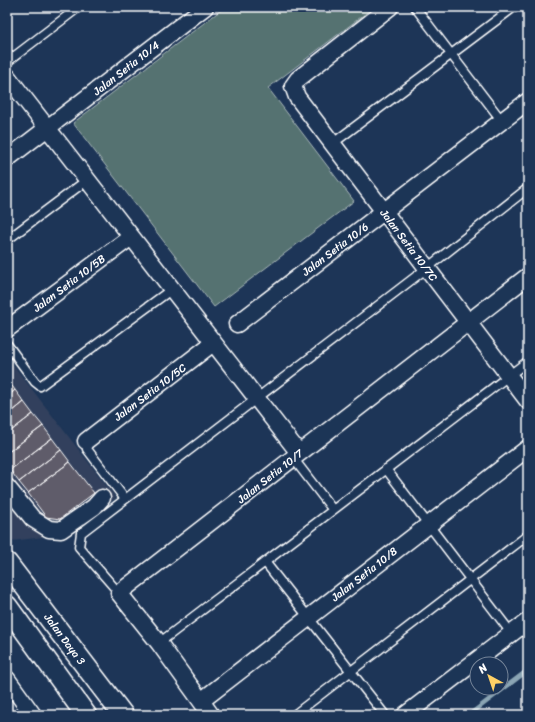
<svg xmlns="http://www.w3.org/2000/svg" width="535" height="722" font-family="Sriracha,sans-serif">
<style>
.built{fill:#31415d}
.green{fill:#547271;stroke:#aab8b8}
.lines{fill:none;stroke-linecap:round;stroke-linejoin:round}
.stream{stroke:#8ba5b4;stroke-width:4.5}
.building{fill:#5f5c6b;stroke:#fff}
.service-casing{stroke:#fff;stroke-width:11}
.minor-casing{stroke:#fff;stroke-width:19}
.tertiary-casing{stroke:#fff;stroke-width:23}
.service{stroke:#1d3557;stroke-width:8}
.minor{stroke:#1d3557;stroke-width:16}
.tertiary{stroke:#1d3557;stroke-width:20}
.labels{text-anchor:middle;stroke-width:3.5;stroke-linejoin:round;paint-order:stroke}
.street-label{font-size:11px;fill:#fff;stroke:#1d3557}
</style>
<rect width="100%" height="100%" fill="#1d3557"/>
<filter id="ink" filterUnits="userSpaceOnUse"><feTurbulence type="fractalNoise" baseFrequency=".025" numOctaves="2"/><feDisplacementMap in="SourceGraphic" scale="8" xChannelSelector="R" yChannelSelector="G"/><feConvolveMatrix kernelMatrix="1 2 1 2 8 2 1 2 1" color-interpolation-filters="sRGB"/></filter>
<g filter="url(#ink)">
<!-- built -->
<path class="built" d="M7,357L116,498L68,534L12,541L7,534Z"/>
<!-- green -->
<path class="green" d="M225,7H374L268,88L354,201L214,307L73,123Z"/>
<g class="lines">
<!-- stream -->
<path class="stream" d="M469,715L528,670"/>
</g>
<!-- building -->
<path class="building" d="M7,379L15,390L7,397Z
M15,390L24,402L7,416V397Z
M24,402L33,414L7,434V416Z
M33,414L43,426L7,453V434Z
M43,426L52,438L10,470L7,466V453Z
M52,438L61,450L19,482L10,470Z
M61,450L70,462L28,493L19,482Z
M70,462L94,493L60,519L46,517L28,493Z"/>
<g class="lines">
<defs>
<path id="service" d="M415,7L502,121
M7,62L79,7
M332,144L514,7
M7,240L87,180
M7,344L35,382L40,386L172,289
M86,441L87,449L125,499
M293,458L333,510
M386,469L512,634
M265,562L385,715
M119,593L79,547L81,533L427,268L528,188
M159,643L528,361
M294,715L528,535"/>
<path id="minor" d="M390,7L298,79L293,86L297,97L528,401
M7,76L299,453
M7,159L205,7
M237,324L528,101
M7,329L131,237
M86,441L213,343
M7,487L33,519L49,529L61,530L94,507L102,498
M7,679L33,715
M201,701L528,448
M211,715L159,643L119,593L528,276
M405,715L528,621"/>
<path id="tertiary" d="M7,563L123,715
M7,606L86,715"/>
</defs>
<!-- service casing -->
<use href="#service" class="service-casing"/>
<!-- minor casing -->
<use href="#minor" class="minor-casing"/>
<!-- tertiary casing -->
<use href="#tertiary" class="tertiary-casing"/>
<!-- service -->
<use href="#service" class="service"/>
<!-- minor -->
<use href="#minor" class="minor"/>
<!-- tertiary -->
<use href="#tertiary" class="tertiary"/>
</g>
</g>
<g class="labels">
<!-- street labels -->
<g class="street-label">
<text transform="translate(126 68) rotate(-38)" y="4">Jalan Setia 10/4</text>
<text transform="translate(409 245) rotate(53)" y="4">Jalan Setia 10/7C</text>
<text transform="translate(335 249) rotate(-37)" y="4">Jalan Setia 10/6</text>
<text transform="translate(69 283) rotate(-37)" y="4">Jalan Setia 10/5B</text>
<text transform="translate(150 392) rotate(-37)" y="4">Jalan Setia 10/5C</text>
<text transform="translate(270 476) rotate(-38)" y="4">Jalan Setia 10/7</text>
<text transform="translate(364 574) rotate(-38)" y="4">Jalan Setia 10/8</text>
<text transform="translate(65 639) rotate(53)" y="4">Jalan Daya 3</text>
</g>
</g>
<!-- margin -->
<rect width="535" height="722" fill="none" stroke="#1d3557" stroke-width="24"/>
<rect x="12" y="12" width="511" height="698" fill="none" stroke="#fff" stroke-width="1.5" filter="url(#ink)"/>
<!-- north arrow -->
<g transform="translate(489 676) rotate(320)"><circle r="19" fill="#1d3557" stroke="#77869a"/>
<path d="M0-3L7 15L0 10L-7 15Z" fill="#ffd166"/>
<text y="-6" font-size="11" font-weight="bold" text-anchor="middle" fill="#ffffff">N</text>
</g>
</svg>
